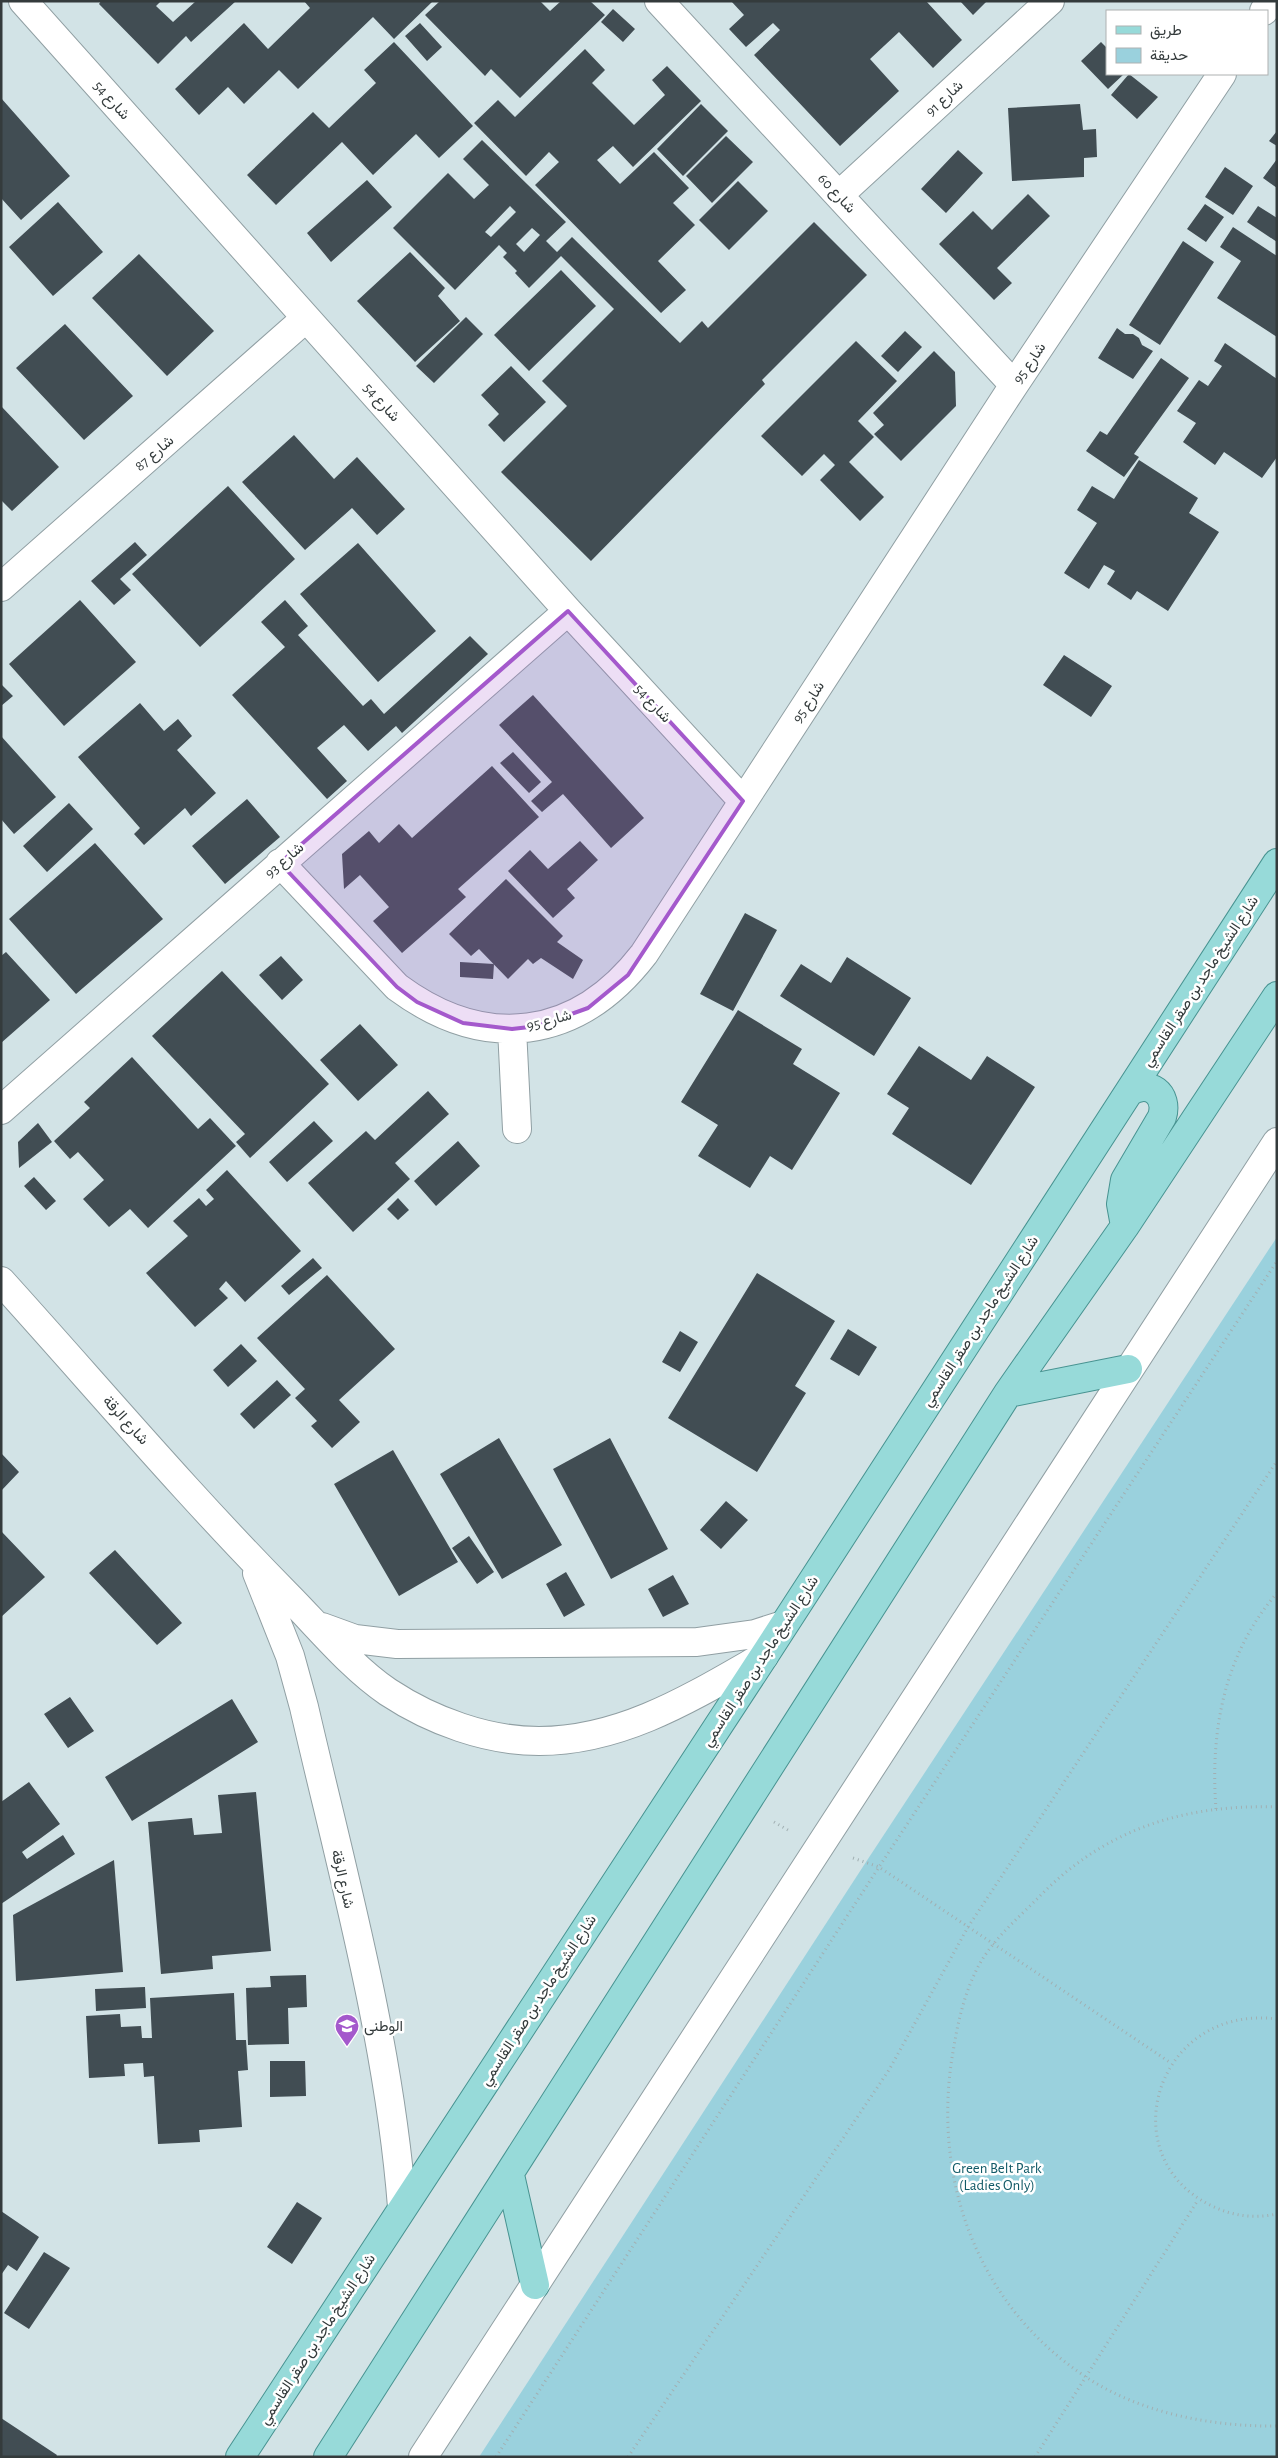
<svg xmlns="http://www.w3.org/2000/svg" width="1278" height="2458" font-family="'Alegreya Sans',Vazirmatn,sans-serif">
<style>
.green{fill:#9ad1dd}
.building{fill:#414d53;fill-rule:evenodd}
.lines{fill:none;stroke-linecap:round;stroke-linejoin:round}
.minor-casing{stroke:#909fa3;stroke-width:30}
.major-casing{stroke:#489391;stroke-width:30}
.path{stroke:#a1afb2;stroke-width:3;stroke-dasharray:1 4;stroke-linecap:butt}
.minor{stroke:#fff;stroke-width:28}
.major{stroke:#97dad9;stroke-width:28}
.marked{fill:#a459cc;fill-opacity:0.2;stroke:#a459cc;stroke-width:4;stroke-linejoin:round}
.labels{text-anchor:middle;stroke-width:5;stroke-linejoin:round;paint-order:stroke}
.street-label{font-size:15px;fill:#343b3c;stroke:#fff}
.poi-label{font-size:15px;fill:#343b3c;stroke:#fff;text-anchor:start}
.park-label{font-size:15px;fill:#115a67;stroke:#fff}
</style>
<rect width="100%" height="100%" fill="#d2e3e6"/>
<!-- green -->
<path class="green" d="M1277,1237V2457H479L866,1862Z"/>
<!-- building -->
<path class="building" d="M101,1H161L156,6L173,22L196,1H236L191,42L186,36L158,64L99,4Z
M304,1H433L394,39L373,17L298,89L279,70L244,104L228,87L199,115L175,89L244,23L268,49L310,8Z
M440,1H540L550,11L561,1H590L605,15L520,98L491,69L485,76L425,15Z
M731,1H926L962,40L933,68L899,32L870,59L899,91L840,146L754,55L780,30L773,23L746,47L729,29L744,15Z
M960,1H987L973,15Z
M613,9L635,29L623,42L601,22Z
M420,23L442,47L427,61L405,36Z
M394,42L473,126L439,158L416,134L373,175L342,142L276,205L247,175L313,112L329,128L376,83L364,70Z
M1101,42L1107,48V74H1124L1108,89L1081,61Z
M585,49L605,70L592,83L634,125L665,95L652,80L667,66L701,101L633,167L613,146L597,160L620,184L654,152L689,188L673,203L695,225L658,261L686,290L661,313L535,185L559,162L549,152L526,176L474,123L498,100L515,117Z
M1129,74L1158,97L1137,119L1111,95Z
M1,98L70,176L21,220L1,198Z
M701,104L728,131L683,176L657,149Z
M1080,104L1083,130L1096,129L1097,157L1084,158V177L1012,181L1008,108Z
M1277,131V146L1269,141Z
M726,136L753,162L712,203L686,176Z
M482,140L566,222L546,241L557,252L572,237L680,343L702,321L708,328L814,222L867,275L762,380L765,384L591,561L501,472L567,406L542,381L614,309L561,256L529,288L515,273L517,271L503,257L507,253L499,245L455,290L393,228L448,173L474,199L489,185L463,159ZM510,206L516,212L491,237L485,232ZM532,228L540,235L524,252L516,244Z
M958,150L983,173L946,213L921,189Z
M1277,159V188L1263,178Z
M1225,167L1253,186L1233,215L1205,197Z
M367,180L392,207L331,262L307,233Z
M738,181L768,211L729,250L699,220Z
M1028,194L1050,216L997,268L1012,283L994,300L939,244L973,211L992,230Z
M58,202L103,252L53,296L9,247Z
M1205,204L1224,217L1206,242L1187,229Z
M1258,206L1277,218V242L1247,222Z
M1233,227L1277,256V337L1217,298L1241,261L1220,247Z
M1183,241L1214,262L1160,345L1129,325Z
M410,252L445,288L438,296L460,321L415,362L357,301Z
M139,254L214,331L167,376L92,298Z
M561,270L596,306L529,371L494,335Z
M466,317L483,334L434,383L416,366Z
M65,324L133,396L84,440L16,368Z
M1117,328L1125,334H1133L1139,338L1142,345L1153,351L1133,379L1098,358Z
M905,331L922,347L898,372L881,356Z
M856,341L897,381L858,421L874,437L849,462L884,497L860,521L820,480L835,465L824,454L802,476L761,436Z
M1225,343L1277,379V457L1262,478L1224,452L1215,465L1183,442L1196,423L1177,411L1199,380L1208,386L1222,366L1214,361Z
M934,351L955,372L956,406L901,461L874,434L884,425L873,413Z
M1161,358L1189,378L1134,454L1139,457L1124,477L1086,451L1100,431L1107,435Z
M511,366L546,402L504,442L488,425L499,414L481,395Z
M1,406L59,467L12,511L1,500Z
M294,435L334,479L357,457L405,509L377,535L352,508L305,550L242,482Z
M1139,460L1198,498L1189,513L1219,532L1168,611L1137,591L1131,600L1107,584L1115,571L1104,565L1089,589L1064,573L1097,523L1077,510L1092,486L1114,499Z
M228,486L295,559L200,647L132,574Z
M135,542L147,555L120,579L131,590L114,605L91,581Z
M358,543L436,631L378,682L300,594Z
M80,600L136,662L64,726L9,664Z
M285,600L308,626L298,635L363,706L371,699L384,714L470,636L488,654L402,733L396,726L368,751L344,725L317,748L347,781L327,799L232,695L285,647L261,622Z
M1064,655L1112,686L1091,717L1043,685Z
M1,684L13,696L1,706Z
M533,695L644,818L611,848L563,794L542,812L531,801L552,782L499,725Z
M140,703L164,731L178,719L192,736L177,750L216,793L191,816L185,808L144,845L134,834L140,828L78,757Z
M1,736L56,797L14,834L1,819Z
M513,752L541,782L529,793L500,763Z
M492,766L539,817L458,889L466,897L402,953L373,921L389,907L360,875L344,889L342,854L369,831L379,843L399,824L412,838Z
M247,799L280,837L225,884L192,846Z
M69,803L93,829L47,872L23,846Z
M580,841L598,860L567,889L575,898L553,918L508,871L530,850L548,869Z
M95,843L163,919L76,994L9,919Z
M506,879L563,936L557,942L583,960L573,979L541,958L533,964L528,959L508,979L479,949L471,956L449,934Z
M745,913L777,930L733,1011L700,994Z
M6,952L50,1000L1,1043V956Z
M281,956L303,980L282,1000L259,975Z
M847,957L911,998L874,1056L780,996L801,964L831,983Z
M460,962L494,964L493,979L460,977Z
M222,971L329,1084L250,1158L236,1142L245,1134L152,1036Z
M738,1010L802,1049L793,1064L840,1093L792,1170L770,1156L750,1188L698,1156L718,1125L681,1102Z
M360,1024L398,1065L358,1101L320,1060Z
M919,1046L971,1080L987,1056L1035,1087L971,1185L892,1134L909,1108L887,1094Z
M132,1057L198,1129L210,1118L236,1146L148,1228L130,1209L109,1227L83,1199L104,1180L78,1152L70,1159L54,1141L90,1108L84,1102Z
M428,1091L449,1114L395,1163L410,1179L353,1232L308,1183L366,1131L375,1140Z
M314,1121L333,1141L287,1182L269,1162Z
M38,1123L52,1142L19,1168L18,1142Z
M458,1141L480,1166L436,1206L414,1181Z
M227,1170L301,1251L245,1302L226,1281L219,1289L228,1298L195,1327L146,1273L188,1236L173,1221L199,1198L206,1206L214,1199L206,1190Z
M34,1177L56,1201L46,1210L24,1186Z
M398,1198L409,1210L398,1220L387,1209Z
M313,1258L322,1268L289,1295L281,1286Z
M757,1273L835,1321L795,1386L806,1393L757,1472L668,1418Z
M327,1275L395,1349L339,1400L360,1422L332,1448L311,1426L317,1421L295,1398L305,1389L257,1338Z
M848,1329L877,1347L859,1376L830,1359Z
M680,1331L698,1342L680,1372L662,1362Z
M241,1344L257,1361L228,1387L213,1370Z
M277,1380L291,1395L254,1429L240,1414Z
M499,1438L562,1545L502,1579L440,1474Z
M610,1438L668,1549L611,1579L553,1469Z
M393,1450L458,1562L399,1596L334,1484Z
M1,1453L19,1472L1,1491Z
M726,1501L748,1520L721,1549L700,1530Z
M1,1531L45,1577L1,1617Z
M469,1536L494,1572L477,1584L452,1548Z
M115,1550L182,1623L157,1645L89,1573Z
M566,1572L585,1605L564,1617L546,1584Z
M673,1575L689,1604L663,1617L648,1589Z
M70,1697L94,1731L68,1748L44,1714Z
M232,1699L258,1742L132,1821L105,1777Z
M29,1782L60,1824L22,1852L27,1859L63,1835L75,1854L1,1904V1802Z
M256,1792L271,1951L212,1956L213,1969L161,1974L148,1822L192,1818L194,1835L222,1833L218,1795Z
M114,1860L123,1972L16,1981L13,1915Z
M306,1975L307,2007L288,2008L289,2044L248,2045L246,1988L271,1987L270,1976Z
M145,1987L146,2008L96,2011L95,1989Z
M234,1993L236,2040H246L248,2070L238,2071L242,2127L199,2130L200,2142L158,2144L154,2076L144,2077L143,2063L124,2064L125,2076L89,2078L86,2016L120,2014L121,2027L141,2026L142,2038H152L150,1998Z
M270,2061H305L306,2096L270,2097Z
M297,2202L322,2218L292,2264L267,2247Z
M1,2211L39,2237L17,2271L8,2265L1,2275Z
M44,2252L70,2268L29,2329L4,2313Z
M1,2418L57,2455L56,2457H1Z"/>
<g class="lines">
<defs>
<path id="minor" d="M23,1L568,611L743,801
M659,1L1014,385
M1264,11L1270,1
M839,195L1050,1
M1,587L306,318
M280,863L397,987C485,1052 577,1041 644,954L1014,385L1222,74
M512,1029L517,1129
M1,1110L568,611
M1,1281C96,1386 187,1494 286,1594C319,1627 350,1666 388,1692C432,1721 487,1741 539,1741C623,1741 694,1696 764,1656
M257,1573L290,1656L304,1707C342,1872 389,2039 402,2207
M322,1627L355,1639L397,1644L697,1642L755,1634L783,1625
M423,2457L1277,1142"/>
<path id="major" d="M1125,1226L1121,1204L1125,1180L1162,1117C1169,1094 1149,1079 1129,1092
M1008,1393L1128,1369
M510,2175L535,2285
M240,2457L764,1656L1277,863
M328,2457L1008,1393L1125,1226L1277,996"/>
</defs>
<!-- minor casing -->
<use href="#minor" class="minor-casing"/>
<!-- major casing -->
<use href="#major" class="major-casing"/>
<!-- path -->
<path class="path" d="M1277,1807C1182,1804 1103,1830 1037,1899C1015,1921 988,1944 975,1973C964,1996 958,2022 954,2046C930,2174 975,2304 1086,2377C1140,2413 1213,2427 1277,2426
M1216,1809C1210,1731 1224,1654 1277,1593
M774,1822L788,1830
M853,1858L879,1867L1171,2063
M1277,2019C1157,2004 1110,2155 1210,2205C1232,2216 1253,2219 1277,2214
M496,2457L879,1867L1277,1261
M628,2457L889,2070L968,1927L1277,1461
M1035,2457L1198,2200"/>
<!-- minor -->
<use href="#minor" class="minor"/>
<!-- major -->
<use href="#major" class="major"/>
</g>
<!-- marked area -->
<path class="marked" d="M568,611L743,801L628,975L588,1008L538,1026L512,1029L463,1023L417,1002L397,987L280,863Z"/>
<!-- icons -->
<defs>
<symbol id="school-pin" viewBox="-11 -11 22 30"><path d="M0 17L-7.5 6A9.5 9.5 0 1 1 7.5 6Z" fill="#a459cc" stroke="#fff"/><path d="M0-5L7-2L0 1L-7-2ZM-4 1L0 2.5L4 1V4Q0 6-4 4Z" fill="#fff"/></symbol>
</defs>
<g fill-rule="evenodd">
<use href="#school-pin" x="333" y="2012" width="28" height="38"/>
</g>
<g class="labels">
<!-- street labels -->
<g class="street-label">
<text transform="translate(944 98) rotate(-43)" y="5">شارع 91</text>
<text transform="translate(112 100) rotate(48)" y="5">شارع 54</text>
<text transform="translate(837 193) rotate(47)" y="5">شارع 60</text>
<text transform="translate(1029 363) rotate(-56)" y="5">شارع 95</text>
<text transform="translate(382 402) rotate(48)" y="5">شارع 54</text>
<text transform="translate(154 453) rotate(-41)" y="5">شارع 87</text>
<text transform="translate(808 702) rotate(-57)" y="5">شارع 95</text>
<text transform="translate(653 703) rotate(47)" y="5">شارع 54</text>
<text transform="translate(284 860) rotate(-41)" y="5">شارع 93</text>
<text transform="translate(1200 981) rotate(-57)" y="5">شارع الشيخ ماجد بن صقر القاسمي</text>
<text transform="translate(549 1020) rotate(-15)" y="5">شارع 95</text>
<text transform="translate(980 1321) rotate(-57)" y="5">شارع الشيخ ماجد بن صقر القاسمي</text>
<text transform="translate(126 1420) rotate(48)" y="5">شارع الرقة</text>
<text transform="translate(760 1661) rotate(-57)" y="5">شارع الشيخ ماجد بن صقر القاسمي</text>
<text transform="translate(343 1879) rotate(77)" y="5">شارع الرقة</text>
<text transform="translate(538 2000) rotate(-57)" y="5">شارع الشيخ ماجد بن صقر القاسمي</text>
<text transform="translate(317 2339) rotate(-57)" y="5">شارع الشيخ ماجد بن صقر القاسمي</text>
</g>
<!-- poi labels -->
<g class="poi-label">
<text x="364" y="2031">الوطنی</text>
</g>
<!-- park labels -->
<g class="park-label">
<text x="997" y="2173">Green Belt Park<tspan x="997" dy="17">(Ladies Only)</tspan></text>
</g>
</g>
<!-- border -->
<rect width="1278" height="2458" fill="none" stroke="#343b3c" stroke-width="5"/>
<!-- legend -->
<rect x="1106" y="10" width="162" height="65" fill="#ffffff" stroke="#aeb1b1"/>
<rect x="1116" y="26" width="25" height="8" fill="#97dad9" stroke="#aeb1b1"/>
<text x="1150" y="35" font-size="15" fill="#343b3c">طريق</text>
<rect x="1116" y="48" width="25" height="15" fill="#9ad1dd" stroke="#aeb1b1"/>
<text x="1150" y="60" font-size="15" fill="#343b3c">حديقة</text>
</svg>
